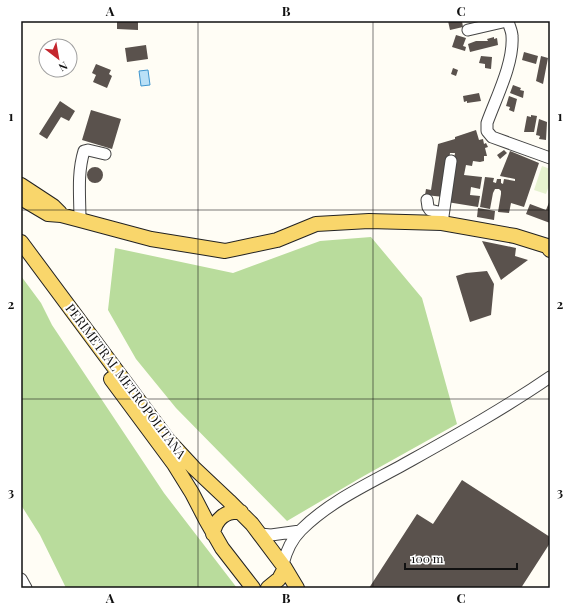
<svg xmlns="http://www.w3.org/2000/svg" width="571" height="609" font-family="'Playfair Display',serif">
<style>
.forest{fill:#b9dc9c}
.pitch{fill:#e6f2cf}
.water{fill:#b9e0f7;stroke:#3f96cf}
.building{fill:#5a524d}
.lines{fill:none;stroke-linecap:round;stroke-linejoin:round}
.minor-casing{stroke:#444;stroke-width:13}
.major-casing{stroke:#222;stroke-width:16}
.minor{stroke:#fff;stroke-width:11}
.major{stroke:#f9d66b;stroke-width:14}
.grid{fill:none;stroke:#111;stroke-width:1;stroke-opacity:0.55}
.labels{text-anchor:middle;stroke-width:4;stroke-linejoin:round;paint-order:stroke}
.street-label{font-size:13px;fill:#111;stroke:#fff}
.neatline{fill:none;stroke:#111;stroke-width:1.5}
.grid-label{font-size:13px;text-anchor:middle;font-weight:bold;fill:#111}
</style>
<rect width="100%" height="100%" fill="#fffdf5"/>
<!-- forest -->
<path class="forest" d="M371,237L422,298L457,424L362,477L287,521L176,408L136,359L108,310L115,248L233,273L320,241Z
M21,276L41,303L52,325L164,493L237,588H66L40,535L21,505Z"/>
<!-- pitch -->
<path class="pitch" d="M542,166L550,169V183L546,194L534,190Z"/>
<!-- water -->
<path class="water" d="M148,70L150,85L141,86L139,71Z"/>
<!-- building -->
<path class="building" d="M117,21H138V30L117,29Z
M448,21H462L463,27L450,30Z
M456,35L466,38L463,46L466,47L465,51L452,47Z
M494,37V39L497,38L498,45L470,52L468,44L476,41H488L487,39Z
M146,45L148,59L127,62L125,48Z
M524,52L538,56L536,64L522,60Z
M481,56L492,57L491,69L485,68V64L479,63Z
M541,56L548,58L543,84L536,81Z
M96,64L111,70L109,74L112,76L107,88L93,82L96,75L92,73Z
M453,68L458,70L456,76L451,74Z
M513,85L521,88L520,90L524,91L523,98L510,93Z
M479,93L481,101L467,103V101L464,102L463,96Z
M509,96L517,99L514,112L509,110L510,107L506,106Z
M60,101L75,111L69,121L61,117L47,139L39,134Z
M91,110L121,119L112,149L82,140Z
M531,115L537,116L534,132H524L527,116L531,117Z
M539,119L547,122L546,140L539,139L540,136L536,135Z
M476,130L479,140L483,139L484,144L486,143L488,147L485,148L487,156H484V161L480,162L473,161L472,166L466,165L464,175L482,177L480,189L471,187L470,195L480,196L478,207L447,202L455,153H450L444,197L425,195L426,189L431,190L438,144L455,139V137Z
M504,150L507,153L500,159L497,155Z
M510,151L539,163L524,207L511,203L509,213L498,212L501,194V191L499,189H495L493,193L490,209L480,207L485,177L494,178L493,182L496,183L497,179H501V183L503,184L504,179L515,181V179L500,176Z
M87 175a8 8 0 1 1 16 0a8 8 0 1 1-16 0Z
M550,200V223L526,214L530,204L546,210Z
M478,208L495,211L494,220L477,217Z
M482,241L516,248L515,256L528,260L501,280Z
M487,271L494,284L491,315L470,322L456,276L466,273Z
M462,480L550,537V543L521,588H369L417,514L433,524Z"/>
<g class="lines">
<defs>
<path id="minor" d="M508,21C509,26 512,31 512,36C514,63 496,98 487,123V131L492,137L550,158
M468,30L507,21
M427,200L428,207L430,210L442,213
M80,220C80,197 77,174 84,151L88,150L105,154
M442,223L451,161
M260,534L271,535L300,531
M283,564C286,552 292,539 301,530C329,502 366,485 401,466C451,438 502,410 550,377
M21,579L26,588"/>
<path id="major" d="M21,185L53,206L60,213
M21,198L48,214L61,215L80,220L151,239L225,251L277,240L316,224L369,221L442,223L515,236L547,246L550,250
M21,242L168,440L194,468L229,501L252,524L285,568L297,588
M111,379L174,464L192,493L206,520L222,548L253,588
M213,534C215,519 226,510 241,512
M268,588L279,579L285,568"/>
</defs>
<!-- minor casing -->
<use href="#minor" class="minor-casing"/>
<!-- major casing -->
<use href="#major" class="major-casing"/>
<!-- minor -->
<use href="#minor" class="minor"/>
<!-- major -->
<use href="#major" class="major"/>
</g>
<!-- grid -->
<path class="grid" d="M198,21V588M373,21V588M21,210H550M21,399H550"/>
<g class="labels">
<!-- street labels -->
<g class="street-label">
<text transform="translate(126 381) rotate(53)" y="5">PERIMETRAL METROPOLITANA</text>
</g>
</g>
<!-- border -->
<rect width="571" height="609" fill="none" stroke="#ffffff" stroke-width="44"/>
<!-- north arrow -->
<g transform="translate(58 58) rotate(149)"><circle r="19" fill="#ffffff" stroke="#a0a0a0"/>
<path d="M0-3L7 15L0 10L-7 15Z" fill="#c4262e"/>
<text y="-6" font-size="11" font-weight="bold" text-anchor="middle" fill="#111111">N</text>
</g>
<!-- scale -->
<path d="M405 563v6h112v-6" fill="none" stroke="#111111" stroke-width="2"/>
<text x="411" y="563" font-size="12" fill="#111111" stroke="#ffffff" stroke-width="3" paint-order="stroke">100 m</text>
<rect x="22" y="22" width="527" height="565" class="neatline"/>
<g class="grid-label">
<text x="110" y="16">A</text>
<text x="286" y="16">B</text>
<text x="461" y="16">C</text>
<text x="11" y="121">1</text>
<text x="560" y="121">1</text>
<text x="11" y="309">2</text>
<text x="560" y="309">2</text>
<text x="11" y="497">3</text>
<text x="560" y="497">3</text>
<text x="110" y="603">A</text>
<text x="286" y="603">B</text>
<text x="461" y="603">C</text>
</g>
</svg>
